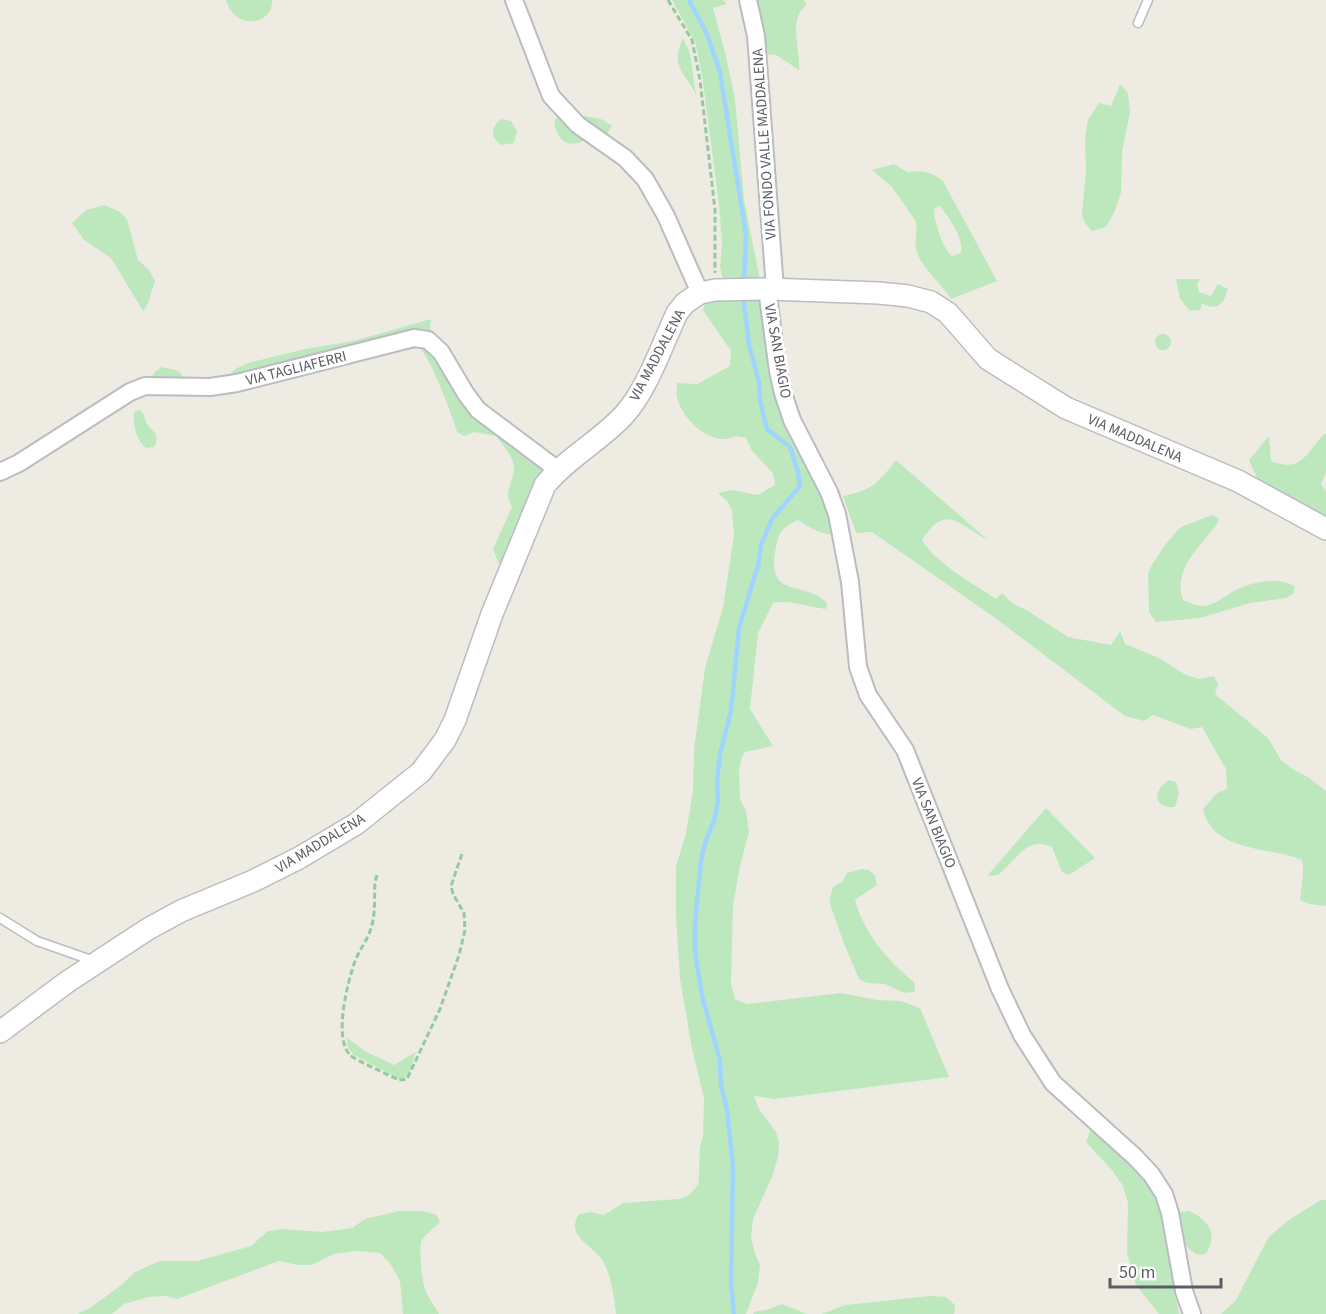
<svg xmlns="http://www.w3.org/2000/svg" width="1326" height="1314" font-family="'Source Sans 3',sans-serif">
<style>
.green{fill:#bde8be;fill-rule:evenodd}
.lines{fill:none;stroke-linecap:round;stroke-linejoin:round}
.stream{stroke:#a1d4ff;stroke-width:4.5}
.service-casing{stroke:#babcc2;stroke-width:11}
.minor-casing{stroke:#babcc2;stroke-width:20}
.tertiary-casing{stroke:#babcc2;stroke-width:24}
.path{stroke:#95c9a5;stroke-width:3;stroke-dasharray:6 3;stroke-linecap:butt}
.service{stroke:#fff;stroke-width:8}
.minor{stroke:#fff;stroke-width:16}
.tertiary{stroke:#fff;stroke-width:21}
.labels{text-anchor:middle;stroke-width:6;stroke-linejoin:round;paint-order:stroke}
.street-label{font-size:15px;fill:#5a5e64;stroke:#fff}
</style>
<rect width="100%" height="100%" fill="#eeece2"/>
<!-- green -->
<path class="green" d="M226,0H272C274,26 234,31 226,0Z
M672,0H723L727,4L713,8L726,56L735,99L744,199L760,280L724,283L720,267L722,243L719,205L702,75L695,42Z
M755,0H804L807,5C787,18 801,50 799,70L776,55L766,54Z
M683,38L690,53L696,95C685,72 670,68 683,38Z
M1120,84L1128,93L1130,112L1122,153L1121,193L1114,213L1106,227L1092,231L1085,223L1082,215L1086,172L1085,139L1088,120L1099,103L1111,106Z
M561,111L590,137C573,150 557,144 554,122Z
M579,115L601,119L612,126L605,137Z
M501,119L511,121L517,131L514,143L501,145C490,137 491,127 501,119Z
M894,164L907,172C922,170 931,171 943,181L997,281L951,299C943,286 921,266 917,252C913,241 919,230 915,220L892,187L872,170ZM940,206C949,217 964,238 961,253L952,256C943,250 934,221 934,209Z
M105,205L120,212L127,219L138,260L149,270L155,281L148,303L143,311L111,258L84,240L72,223L86,210Z
M1176,279H1200L1197,284L1199,292L1211,296L1218,284L1228,289C1224,304 1217,312 1202,303L1200,310L1190,311L1180,299Z
M754,296L766,301L775,371L841,535C825,536 811,529 798,520C783,527 780,530 776,547C765,601 804,579 827,603L826,609C810,607 787,599 773,603L758,633L750,709L773,746L745,752L742,757L739,769L740,799L746,811L749,832L740,866L733,906L731,984L735,999L747,1004L841,993L877,1000L901,1001L920,1008L949,1077L775,1099L754,1096L759,1109L776,1132L779,1142L778,1157L772,1177L753,1219L751,1238L755,1253L760,1265L758,1283L746,1314H616C614,1297 612,1279 604,1263C595,1245 564,1238 579,1214L591,1212L604,1215L623,1203L679,1199L689,1195L698,1185L699,1176L700,1147L703,1136L704,1098L692,1049L680,979L676,916V867L686,833L693,790L694,749L705,668L723,607L734,536L732,511L728,502L718,493L732,490L758,495L775,485L773,473L752,451L746,438C732,434 734,439 723,439C703,439 681,416 677,397C676,393 677,388 677,383L697,384L730,366L731,351L703,310L705,303L715,299Z
M431,319L430,329L434,334L421,332L224,382L235,369L248,363L305,349L354,341Z
M1155 342a8 8 0 1 1 16 0a8 8 0 1 1-16 0Z
M417,344H430L478,412L552,467L504,576L493,549L512,507C503,492 512,485 514,470C515,458 503,446 496,436L474,432L464,436L457,432C451,412 431,358 417,344Z
M161,367L179,371L186,382L149,381L155,372Z
M140,410C145,414 144,418 147,424C153,432 161,435 154,447L146,448C135,437 134,428 134,412Z
M1326,433V473L1321,484L1326,491V520L1260,485L1249,460L1269,436L1271,461C1304,474 1306,450 1326,433Z
M896,460L988,540C958,525 947,502 922,540C936,564 973,583 996,599L1002,593L1014,604L1028,611L1068,637L1111,645L1120,631L1125,644L1159,658L1186,675L1199,679L1214,676L1218,684L1215,694L1268,738L1281,760L1291,768L1308,777L1326,791V906L1309,904L1300,900C1301,886 1305,873 1302,860C1268,846 1213,853 1203,809L1217,793L1227,789L1226,769L1202,727L1191,729L1153,715L1144,721L1125,716L991,615L872,532L856,533L843,496C874,489 877,484 896,460Z
M1212,515L1219,519C1216,528 1210,532 1205,539C1191,555 1174,577 1183,600C1188,602 1195,605 1201,606C1215,606 1224,596 1236,590C1251,582 1281,576 1295,587L1293,594L1286,598L1250,603L1200,618L1156,622L1149,612L1148,573L1153,563L1168,541L1181,527Z
M1169,780L1176,782L1179,794L1175,807C1153,809 1152,791 1169,780Z
M1046,808L1095,858L1069,875L1062,872L1052,847C1026,835 1016,861 998,875L987,876Z
M861,869L869,870L875,875L877,885L855,900C865,935 887,960 914,982L915,992L904,993L885,984L867,983L859,979L843,941L829,901L833,887L842,882L847,873Z
M346,1037L365,1051L394,1065L416,1052C411,1062 412,1078 399,1079L354,1055L348,1048Z
M1092,1125L1115,1144L1149,1184L1160,1207L1179,1314H1159L1136,1285L1127,1253L1128,1203L1123,1186L1111,1169L1086,1142Z
M1321,1200H1326V1314H1221L1236,1300L1268,1238L1287,1221Z
M399,1211H422L437,1215L440,1222C434,1229 424,1234 421,1242C419,1250 422,1281 425,1289C428,1298 435,1306 439,1314H403L400,1281L390,1263L380,1253L357,1251L334,1254L312,1265H298L279,1261L177,1299L166,1296L149,1297L124,1304L112,1314H77L90,1308L120,1286L135,1272L159,1261H197L251,1246L268,1231L283,1229L322,1232L352,1228L365,1219Z
M1189,1211C1208,1219 1220,1236 1205,1254C1186,1259 1176,1227 1179,1212Z
M930,1296L946,1297L955,1305L954,1314H822L845,1305Z
M782,1304L807,1314H753L755,1311C766,1312 772,1307 782,1304Z"/>
<g class="lines">
<!-- stream -->
<path class="stream" d="M689,0L706,32L720,72L746,235L744,284
M734,1314L731,1283L733,1167L727,1110L721,1084L720,1060L702,996L695,952V924L701,860L706,840L714,821L718,802L717,781L720,754L731,711L739,628L758,566L761,545L772,519L800,486L798,472L790,447L767,429L760,401L759,382L749,345L743,295"/>
<defs>
<path id="service" d="M1138,23L1148,0
M0,918L37,941L94,961"/>
<path id="minor" d="M514,0L551,96L578,125L625,158L645,179L666,216L700,293
M748,0L756,36L775,289
M767,289L778,371L783,393L792,420L829,492L837,514L850,582L858,667L868,695L905,750L1000,989L1022,1035L1053,1083L1135,1157L1151,1174L1164,1194L1170,1213L1184,1291L1192,1314
M0,472L19,463L130,392L145,386L210,387L237,383L414,338L428,340L441,352L466,394L478,410L558,470"/>
<path id="tertiary" d="M0,1032L67,982L148,929L181,911L253,881L299,858L356,824L421,772L445,740L455,720L492,614L545,485C568,457 600,441 624,415C648,388 662,345 677,313L685,303L700,293L715,290L767,289L879,293L908,296L931,302L948,313L988,359L1066,408L1238,481L1326,529"/>
</defs>
<!-- service casing -->
<use href="#service" class="service-casing"/>
<!-- minor casing -->
<use href="#minor" class="minor-casing"/>
<!-- tertiary casing -->
<use href="#tertiary" class="tertiary-casing"/>
<!-- path -->
<path class="path" d="M668,0L692,40L700,80L715,210V273
M377,875L375,882C374,897 376,913 371,928C368,939 360,949 355,961C348,981 333,1038 350,1055C355,1060 391,1076 399,1080L407,1079L440,1009L459,955L465,930L464,913L453,894L451,886L463,851"/>
<!-- service -->
<use href="#service" class="service"/>
<!-- minor -->
<use href="#minor" class="minor"/>
<!-- tertiary -->
<use href="#tertiary" class="tertiary"/>
</g>
<g class="labels">
<!-- street labels -->
<g class="street-label">
<text transform="translate(764 144) rotate(-94)" y="5">VIA FONDO VALLE MADDALENA</text>
<text transform="translate(778 351) rotate(80)" y="5">VIA SAN BIAGIO</text>
<text transform="translate(657 355) rotate(-62)" y="5">VIA MADDALENA</text>
<text transform="translate(296 368) rotate(-14)" y="5">VIA TAGLIAFERRI</text>
<text transform="translate(1135 438) rotate(23)" y="5">VIA MADDALENA</text>
<text transform="translate(934 823) rotate(68)" y="5">VIA SAN BIAGIO</text>
<text transform="translate(320 843) rotate(-31)" y="5">VIA MADDALENA</text>
</g>
</g>
<!-- scale -->
<path d="M1110 1278v9h111v-9" fill="none" stroke="#5a5e64" stroke-width="3"/>
<text x="1119" y="1278" font-size="18" fill="#5a5e64" stroke="#ffffff" stroke-width="4.5" paint-order="stroke">50 m</text>
</svg>
